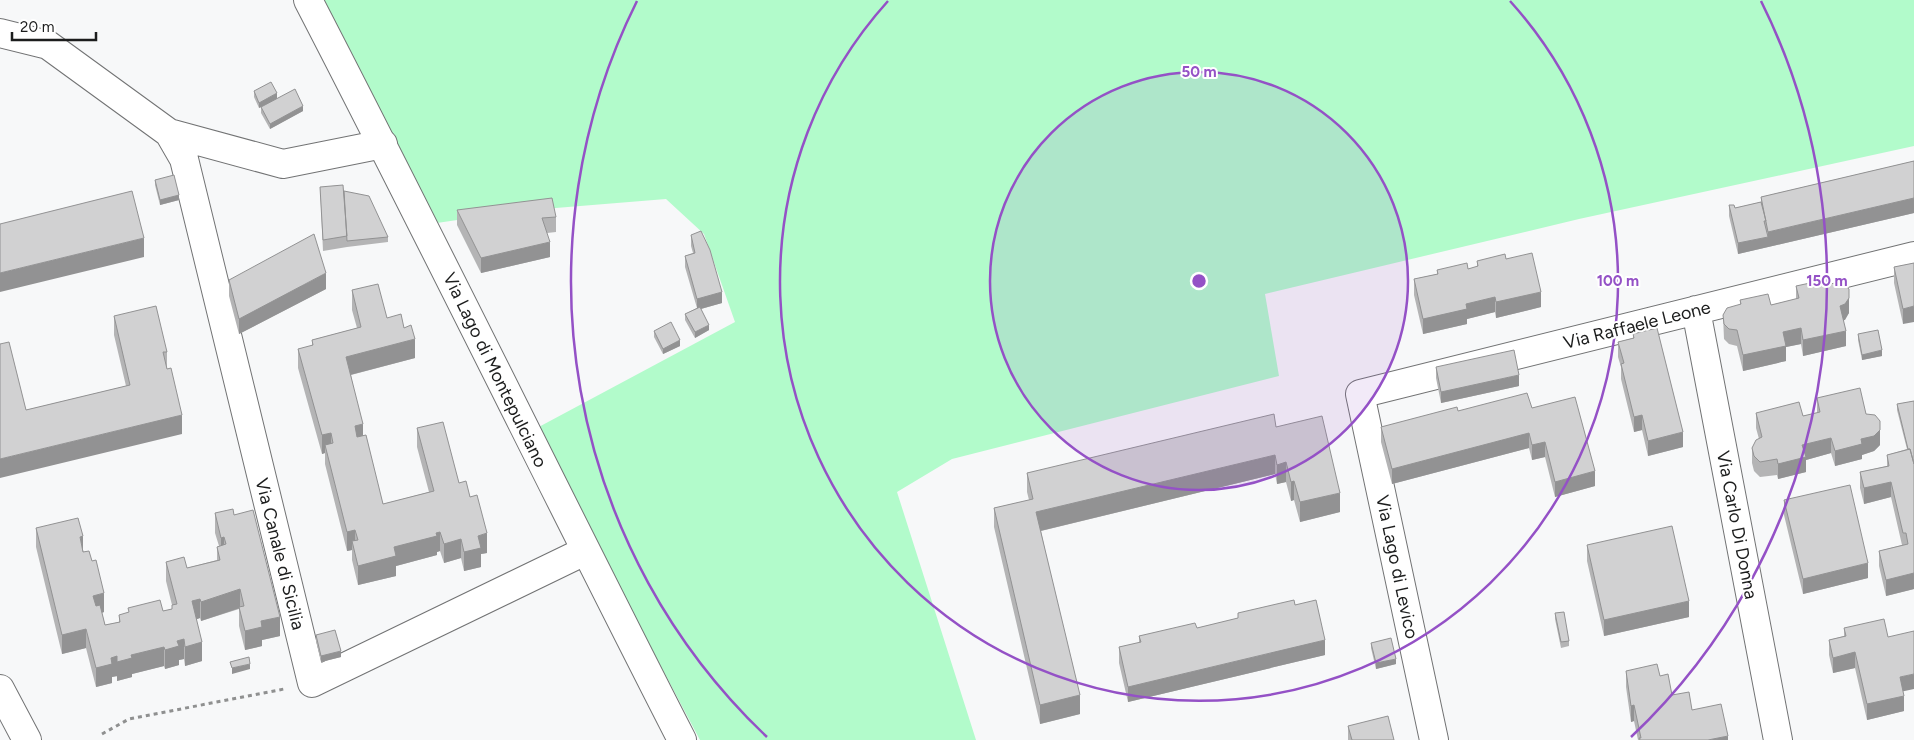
<svg xmlns="http://www.w3.org/2000/svg" width="1914" height="740" font-family="Figtree,sans-serif">
<style>
.green{fill:#b2fbcb}
.lines{fill:none;stroke-linecap:round;stroke-linejoin:round}
.minor-casing{stroke:#727374;stroke-width:30}
.tertiary-casing{stroke:#727374;stroke-width:30}
.path{stroke:#8f9090;stroke-width:3;stroke-dasharray:4 4;stroke-linecap:butt}
.minor{stroke:#fff;stroke-width:28}
.tertiary{stroke:#fff;stroke-width:28}
.wall{fill:#b4b4b5}
.shaded-wall{fill:#929293}
.building{fill:#d1d1d2;stroke:#929293}
.ring{fill:none;stroke:#9451c6;stroke-width:2.5}
.labels{text-anchor:middle;stroke-width:4;stroke-linejoin:round;paint-order:stroke}
.street-label{font-size:18px;fill:#1c1d1d;stroke:#fff}
.centre{fill:#9451c6;stroke:#fff;stroke-width:2.5}
.ring-label{font-size:15px;text-anchor:middle;font-weight:bold;fill:#9451c6;stroke:#fff;stroke-width:4;stroke-linejoin:round;paint-order:stroke}
</style>
<rect width="100%" height="100%" fill="#f7f8f9"/>
<!-- green -->
<path class="green" d="M315,0H1914V146L1579,219L1265,294L1279,376L952,459L897,492L976,740H700L535,429L735,322L704,234L666,199L519,211L430,224Z"/>
<g class="lines">
<defs>
<path id="minor" d="M0,33L48,45L169,133L283,164L383,144
M169,133L184,159L312,683L585,551
M1696,310L1778,740
M0,689L27,740
M1434,740L1360,394L1914,256"/>
<path id="tertiary" d="M308,0C435,245 556,494 682,740"/>
</defs>
<!-- minor casing -->
<use href="#minor" class="minor-casing"/>
<!-- tertiary casing -->
<use href="#tertiary" class="tertiary-casing"/>
<!-- path -->
<path class="path" d="M102,734L129,719L284,689"/>
<!-- minor -->
<use href="#minor" class="minor"/>
<!-- tertiary -->
<use href="#tertiary" class="tertiary"/>
</g>
<!-- wall -->
<path class="wall" d="M254,91L277,99L303,111L270,129L261,113V107L259,108L254,97Z
M1914,161V213L1738,254L1729,216V205L1735,208L1761,202V197Z
M155,180L179,200L160,205L155,185Z
M320,187L344,191L388,237V242L347,247L323,251Z
M457,210L556,217V232L547,233L550,257L481,273L457,225Z
M691,235L722,303L701,309L709,330L695,338L685,320V314L697,308L685,267V256L693,253L691,246Z
M1506,259L1541,307L1496,318L1495,312L1467,319V324L1423,334L1414,295V279L1437,274V270L1468,269L1477,267V261Z
M1914,263L1903,324L1894,283V267Z
M229,280L326,289L239,334L229,296Z
M1825,285L1849,313L1843,320L1846,346L1803,356L1801,344L1786,347V361L1743,371L1737,346L1729,344L1724,339L1723,315L1740,305V300L1771,305L1796,299V286Z
M352,290L387,318L404,328L415,358L351,375L363,436L383,504L429,492L417,447V428L470,497L487,553L481,554V567L464,571L461,558L444,563L440,551L437,552V555L396,566V576L358,585L352,560V550L347,551L325,464V453L322,454L298,368V349L312,346V340L357,328L352,310Z
M114,316L167,352V369L182,434L26,410L126,386L114,335Z
M654,331L680,346L663,354L654,337Z
M1633,334L1683,447L1648,456L1642,430L1634,432L1621,379V367L1618,357V342L1633,338Z
M1858,334L1882,356L1862,360L1858,340Z
M1436,367L1519,386L1441,403L1436,378Z
M1817,398L1866,414L1880,445L1874,451L1862,455V459L1835,466L1831,453L1806,460V472L1778,479L1777,475L1760,477L1754,471L1752,463V448L1759,439L1756,428V413L1803,416L1817,413Z
M1914,401V589L1886,596L1879,566V551L1902,545L1891,497L1864,504L1860,488V472L1887,466V455L1907,449L1897,410V404Z
M1532,408L1595,486L1555,497L1545,457L1532,460L1529,448L1392,484L1381,442V427L1458,411Z
M1276,427L1340,512L1300,522L1294,500L1291,501L1286,482L1277,484L1275,474L1041,531L1080,714L1040,724L994,527V508L1029,500L1027,492V473Z
M1784,500L1868,578L1803,594L1784,515Z
M215,513L234,515L280,636L262,640V646L245,650L239,626V609L201,621L200,618L196,619L202,661L185,666L184,659L179,660V665L165,669L164,666L132,674V677L117,681V676L112,677V683L96,687L86,648L62,654L36,547V528L83,550L104,612L102,613L105,625L119,622V615L163,611L172,609V605L166,581V562L187,568L217,560V547L219,546L215,533Z
M1587,545L1689,617L1604,636L1587,561Z
M1295,605L1325,655L1128,702L1119,663V647L1139,643V636L1197,628Z
M1555,613L1569,641V646L1561,648L1555,619Z
M1844,628L1888,637L1903,692L1904,711L1867,720L1855,668L1833,673L1829,655V640L1844,636Z
M316,635L341,657L321,662L316,641Z
M1371,643L1396,664L1376,669L1371,648Z
M1626,671L1660,676L1672,695L1692,710L1728,740H1638L1634,721L1631,722L1626,687Z
M1348,726L1394,740H1348Z"/>
<!-- shaded-wall -->
<path class="shaded-wall" d="M277,93V99L259,108V103Z
M303,106V111L270,129V124Z
M179,195V200L160,205V200Z
M1914,198V213L1738,254V243L1768,237V232Z
M144,238V257L0,292V273Z
M550,242V257L481,273V258Z
M326,273V289L239,334V319Z
M722,292V303L697,310V299Z
M1541,292V307L1496,318V302Z
M1495,297V312L1467,319V324L1423,334V319L1466,304Z
M1849,298V313L1845,320L1840,321V306Z
M1914,306V322L1903,324V309Z
M709,325V330L695,338V332Z
M1801,328V344L1786,347V361L1743,371V355L1783,332Z
M1846,331V346L1803,356V340Z
M415,339V358L346,376V357Z
M680,340V346L663,354V349Z
M1882,350V356L1862,360V355Z
M1519,375V386L1441,403V392Z
M182,415V434L0,478V459Z
M1642,415V430L1634,432V417Z
M1880,421V445L1874,451L1862,455V459L1835,466V451Z
M363,424V443L355,445V426Z
M1683,432V447L1648,456V441Z
M331,433V452L325,445V453L322,454V435Z
M1529,433V448L1392,484V469Z
M1831,438V453L1806,460V472L1778,479V464L1802,445Z
M1545,442V457L1532,460V445Z
M1275,455V474L1036,532V512Z
M1286,462V482L1277,484V465Z
M1595,471V486L1555,497V482Z
M1294,481V500L1291,501V482Z
M1891,482V497L1864,504V488Z
M1340,493V512L1300,522V502Z
M355,530V549L352,541V550L347,551V532Z
M440,532V551L437,552V555L396,566V576L358,585V566L394,547Z
M487,533V553L481,554V567L464,571V552L478,536Z
M83,536V555L80,537Z
M224,537V556L221,557V538Z
M461,539V558L444,563V544Z
M1868,563V578L1803,594V579Z
M1914,573V589L1886,596V580Z
M240,589V608L201,621V602Z
M104,593V612L93,615V596Z
M200,599V618L192,621V601Z
M1689,601V617L1604,636V620Z
M280,617V636L262,640V646L245,650V631L261,621Z
M86,629V648L62,654V635Z
M184,639V659L179,660V665L165,669V650L177,641Z
M1325,640V655L1128,702V687Z
M202,642V661L185,666V647Z
M164,647V666L132,674V677L117,681V662L131,655Z
M341,651V657L321,662V656Z
M1855,652V668L1833,673V658Z
M117,656V676L112,677V683L96,687V668L111,658Z
M1396,659V664L1376,669V663Z
M250,664V669L232,674V668Z
M1914,674V689L1900,692V677Z
M1080,695V714L1040,724V705Z
M1904,696V711L1867,720V704Z
M1634,705V721L1631,722V706Z
M1728,736V740H1708Z"/>
<!-- building -->
<path class="building" d="M271,82L277,93L259,103L254,91Z
M295,89L303,106L270,124L261,107Z
M1914,161V198L1768,232L1761,197Z
M174,175L179,195L160,200L155,180Z
M343,185L347,236L323,240L320,187Z
M132,191L144,238L0,273V224Z
M344,191L369,196L388,237L347,241Z
M552,198L556,217L542,218L550,242L481,258L457,210Z
M1761,202L1766,221H1764L1768,237L1738,243L1729,205H1734L1735,208Z
M701,231L710,250L722,292L697,299L685,256L695,253L691,235Z
M314,234L326,273L239,319L229,280Z
M1532,253L1541,292L1496,302L1495,297L1466,304L1467,309L1423,319L1414,279L1438,274L1437,270L1467,263L1468,269L1478,266L1477,261L1505,254L1506,259Z
M1914,263V306L1903,309L1894,267Z
M1824,280L1825,285L1835,283L1843,284L1849,289V298L1845,304L1840,306L1846,331L1803,340L1801,328L1783,332L1786,346L1743,355L1737,330L1729,329L1724,324L1723,315L1727,308L1741,304L1740,300L1768,294L1771,305L1799,298L1796,286Z
M378,284L387,318L401,314L404,328L411,325L415,339L346,357L363,424L355,426L357,437L366,435L383,504L434,491L417,428L443,422L459,483L466,481L470,497L477,495L487,533L478,536L481,548L464,552L461,539L444,544L440,532L436,533L437,536L394,547L396,556L358,566L352,541L358,540L355,530L347,532L325,445L333,443L331,433L322,435L298,349L313,345L312,340L361,327L352,290Z
M156,306L167,352H163L167,369L171,368L182,415L0,459V344L9,342L26,410L130,385L114,316Z
M700,307L709,325L695,332L685,314Z
M671,322L680,340L663,349L654,331Z
M1657,328L1683,432L1648,441L1642,415L1634,417L1621,364L1624,363L1618,342L1634,338L1633,334Z
M1878,330L1882,350L1862,355L1858,334Z
M1514,350L1519,375L1441,392L1436,367Z
M1860,388L1866,414L1875,415L1880,421V430L1874,436L1861,439L1862,444L1835,451L1831,438L1802,445L1806,457L1778,464L1777,459L1760,462L1754,456L1752,448L1756,440L1762,437L1756,413L1799,402L1803,416L1820,412L1817,398Z
M1527,393L1532,408L1575,397L1595,471L1555,482L1545,442L1532,445L1529,433L1392,469L1381,427L1457,407L1458,411Z
M1914,401V464L1910,449H1908L1897,404Z
M1274,414L1276,427L1322,416L1340,493L1300,502L1294,481L1291,482L1286,462L1277,465L1275,455L1036,512L1080,695L1040,705L994,508L1033,499L1027,473Z
M1910,449L1914,464V573L1886,580L1879,551L1908,544L1906,533H1903L1891,482L1864,488L1860,472L1889,466L1887,455Z
M1850,485L1868,563L1803,579L1784,500Z
M233,509L234,515L253,510L280,617L261,621L262,627L245,631L239,607L244,606L240,589L201,602L200,599L192,601L202,642L185,647L184,639L177,641L179,646L165,650L164,647L131,655L132,658L117,662V656L111,658L112,664L96,668L86,629L62,635L36,528L78,518L83,536L80,537L83,552L89,551L92,561L96,560L104,593L93,596L96,606L100,605L105,625L120,622L119,615L129,612L128,608L160,600L163,611L172,609V605L177,604L166,562L184,557L187,568L220,560L217,547L226,544L224,537L221,538L215,513Z
M1672,526L1689,601L1604,620L1587,545Z
M1294,600L1295,605L1316,600L1325,640L1128,687L1119,647L1141,642L1139,636L1195,623L1197,628L1238,618V613Z
M1564,612L1569,641L1561,642L1555,613Z
M1884,619L1888,637L1914,631V674L1900,677L1904,696L1867,704L1855,652L1833,658L1829,640L1846,636L1844,628Z
M335,630L341,651L321,656L316,635Z
M1391,638L1396,659L1376,663L1371,643Z
M249,657L250,664L232,668L230,662Z
M1657,664L1660,676L1668,674L1672,695L1689,692L1692,710L1721,704L1728,736L1708,740H1640L1639,738H1641L1634,705L1631,706L1626,671Z
M1388,716L1394,740H1352L1348,726Z"/>
<!-- distance rings -->
<circle cx="1199" cy="281" r="209" fill="#9451c6" fill-opacity=".12"/>
<g class="ring">
<circle cx="1199" cy="281" r="209"/>
<path d="M1510 1A419 419 0 1 1 888 1"/>
<path d="M767 737A628 628 0 0 1 637 1M1761 1A628 628 0 0 1 1631 737"/>
</g>
<g class="labels">
<!-- street labels -->
<g class="street-label">
<text transform="translate(1637 325) rotate(-14)" y="6">Via Raffaele Leone</text>
<text transform="translate(495 370) rotate(64)" y="6">Via Lago di Montepulciano</text>
<text transform="translate(1737 525) rotate(79)" y="6">Via Carlo Di Donna</text>
<text transform="translate(280 554) rotate(76)" y="6">Via Canale di Sicilia</text>
<text transform="translate(1397 567) rotate(78)" y="6">Via Lago di Levico</text>
</g>
</g>
<circle cx="1199" cy="281" r="8" class="centre"/>
<g class="ring-label">
<text x="1199" y="77">50 m</text>
<text x="1618" y="286">100 m</text>
<text x="1827" y="286">150 m</text>
</g>
<!-- scale -->
<path d="M12 32v8h84v-8" fill="none" stroke="#1c1d1d" stroke-width="2.5"/>
<text x="20" y="32" font-size="15" fill="#1c1d1d" stroke="#ffffff" stroke-width="4" paint-order="stroke">20 m</text>
</svg>
